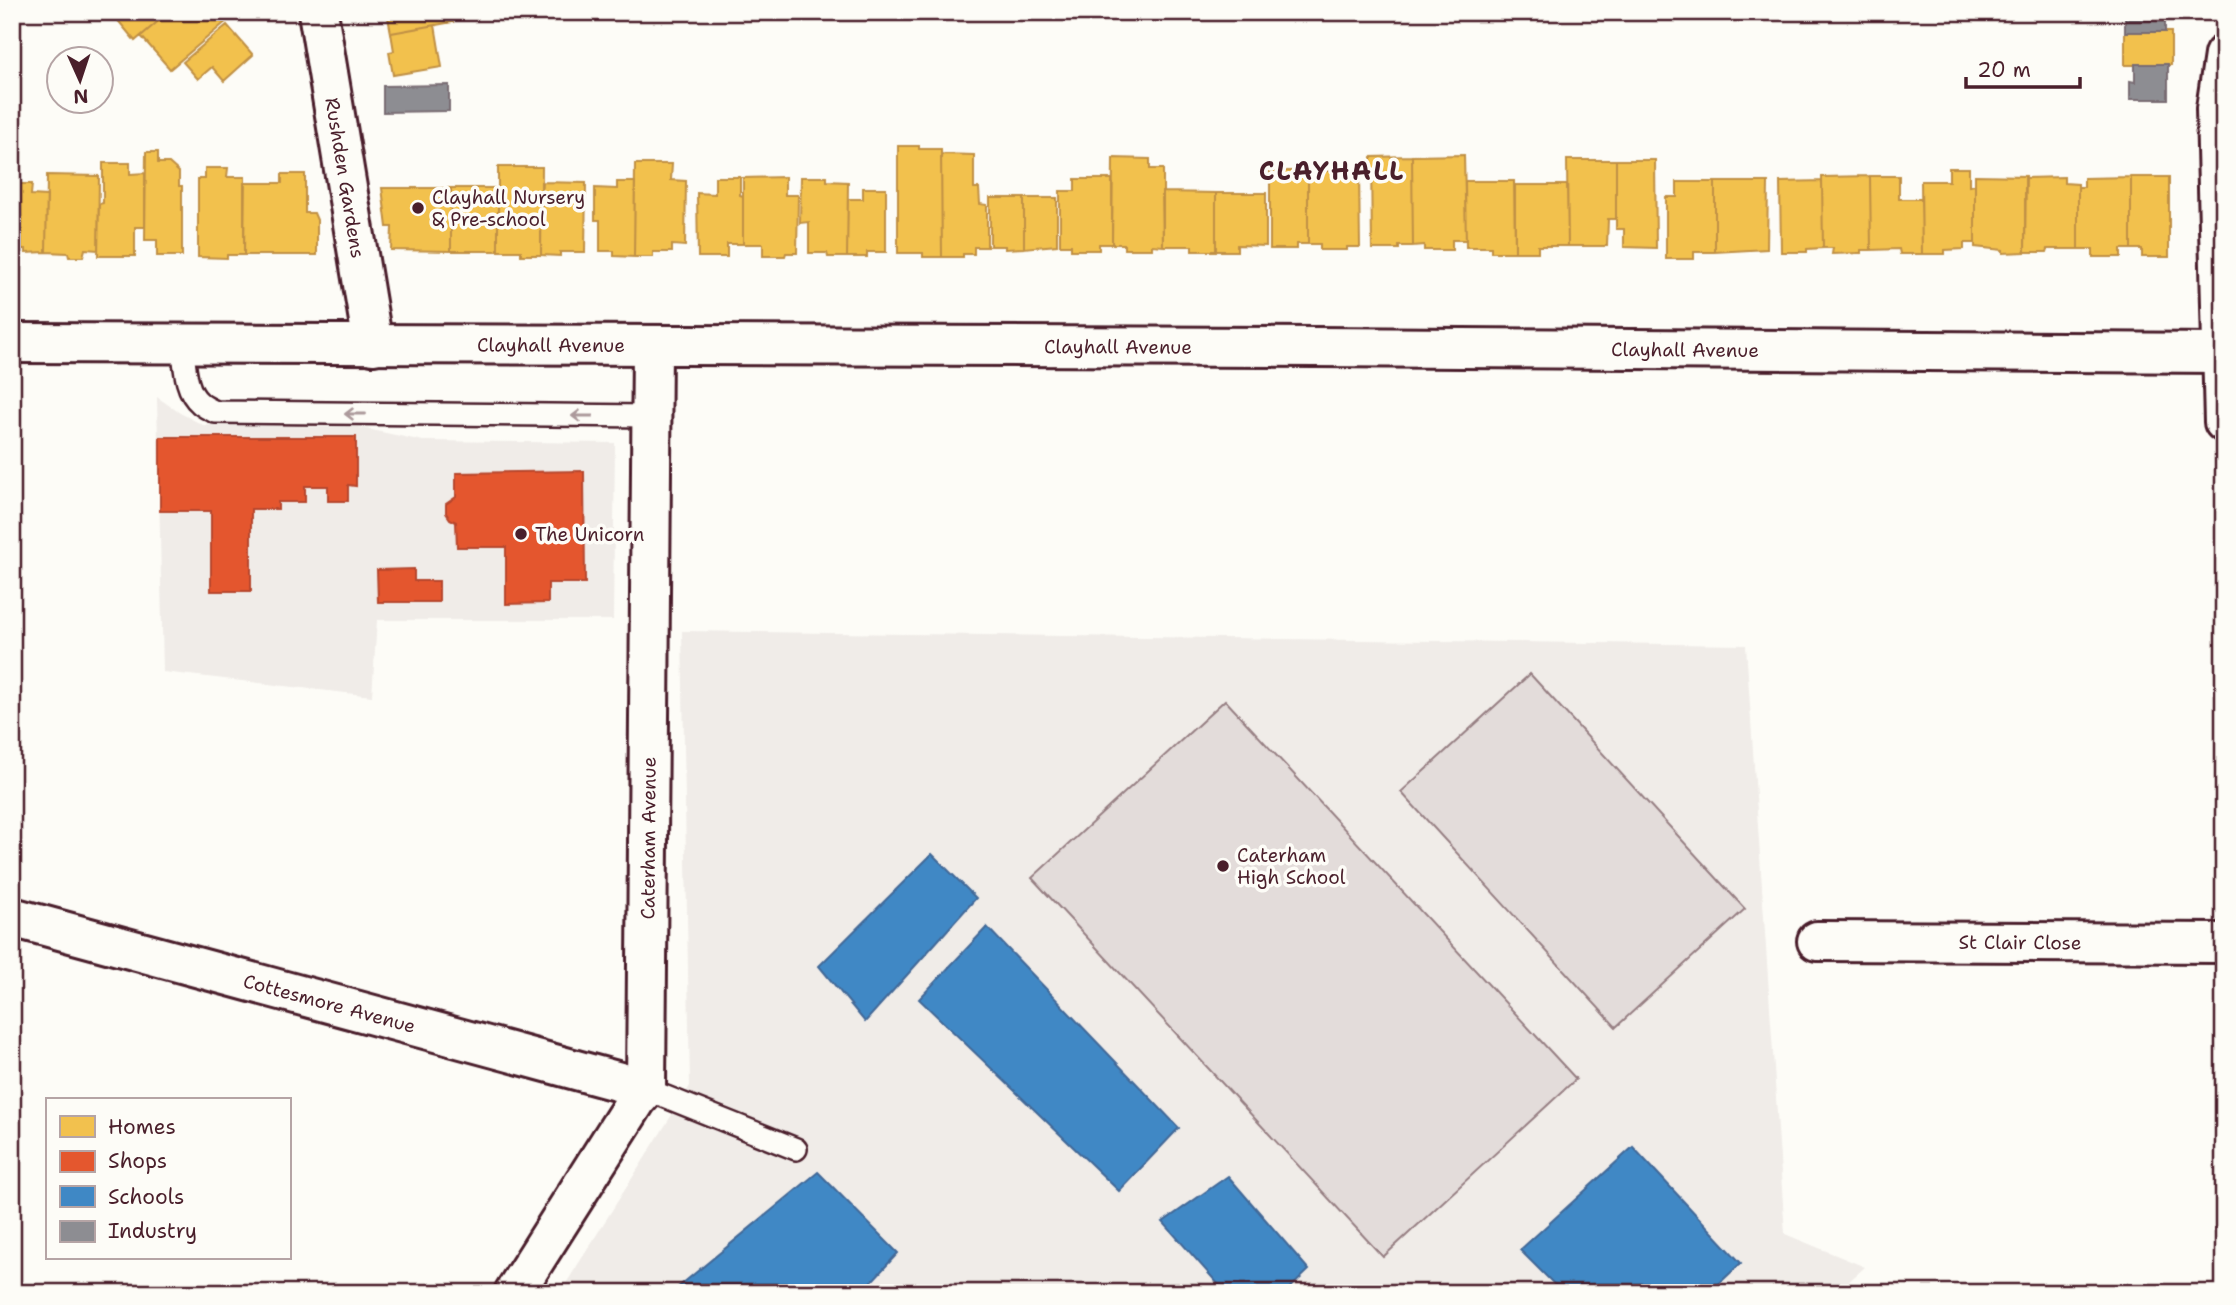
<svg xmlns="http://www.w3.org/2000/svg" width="2236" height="1305" font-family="'Shantell Sans',sans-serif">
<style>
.built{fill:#f0ece8}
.green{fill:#e3dcda;stroke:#967e82;stroke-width:2}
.homes{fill:#f2c14e;stroke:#c09044;stroke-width:2}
.shops{fill:#e4572e;stroke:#b6462d;stroke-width:2}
.schools{fill:#3f88c5;stroke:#426897;stroke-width:2}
.industry{fill:#8d8d92;stroke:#796c73;stroke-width:2}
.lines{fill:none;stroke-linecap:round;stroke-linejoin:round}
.service-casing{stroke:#4a1f2b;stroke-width:26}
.minor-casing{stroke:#4a1f2b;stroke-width:44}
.tertiary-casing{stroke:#4a1f2b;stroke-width:44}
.service{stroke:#fdfcf7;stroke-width:21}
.minor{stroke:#fdfcf7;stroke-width:38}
.tertiary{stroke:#fdfcf7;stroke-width:38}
.oneway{stroke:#ac999b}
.poi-dot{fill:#4a1f2b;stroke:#fdfcf7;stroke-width:2.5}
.labels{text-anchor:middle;stroke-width:7;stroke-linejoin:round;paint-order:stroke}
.street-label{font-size:19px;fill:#4a1f2b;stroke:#fdfcf7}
.poi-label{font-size:19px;fill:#4a1f2b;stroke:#fdfcf7;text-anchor:start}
.district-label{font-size:26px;font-weight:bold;letter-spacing:2px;fill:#4a1f2b;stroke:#fdfcf7}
</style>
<rect width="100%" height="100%" fill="#fdfcf7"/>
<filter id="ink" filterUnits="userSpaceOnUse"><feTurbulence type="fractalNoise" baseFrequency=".0143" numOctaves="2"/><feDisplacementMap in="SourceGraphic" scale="14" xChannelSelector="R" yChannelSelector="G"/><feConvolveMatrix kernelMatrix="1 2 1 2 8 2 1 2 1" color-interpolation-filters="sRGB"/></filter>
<g filter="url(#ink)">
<!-- built -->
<path class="built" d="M157,397L180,413L203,425L358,427L423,441L615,443L613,620H377L372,696L163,672Z
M682,631L1746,645L1785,1234L1865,1267L1836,1293H560L690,1086Z"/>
<!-- green -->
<path class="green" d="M1530,674L1745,909L1616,1027L1401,792Z
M1225,700L1576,1079L1383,1257L1032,878Z"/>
<!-- homes -->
<path class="homes" d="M111,12H169L135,41Z
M169,12H221L228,20L170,69L141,36Z
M387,12H452L453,22L391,33Z
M227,25L253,55L224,81L212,67L198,79L183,62Z
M435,25L442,67L393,75L389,52L394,51L391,33Z
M2125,32H2171V65H2125Z
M12,145H15L14,184H32L31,195L47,196L46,252L26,253V249H12Z
M898,146H919V149H941L942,257H923V253H898Z
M146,152H158V163H169L179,172V186H182V256H157V240H145Z
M941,154L974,155V188H979L980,204L987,205V247H974V254H963V257H942Z
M1464,155L1466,240H1452V250H1424V245L1413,246L1412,156Z
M1412,156L1413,246H1399V249H1372L1371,157Z
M1113,158L1150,159V169H1163V246L1152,245V249H1124V244H1112Z
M1567,160H1616V219H1608L1607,246H1568Z
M1616,160H1655L1656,248L1624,247V229H1616Z
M103,163H130V174L145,173V227H135V256H98L99,204L103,203Z
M635,164H672L671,180L686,181L685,246L672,245V252H653V257H634Z
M498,167H542L541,255H521V251H498Z
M205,168H228L227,177H245L244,255H227V258L198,257V179H205Z
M1949,168H1969V186L1975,185V243H1964V249L1945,250V254H1922L1921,181H1949Z
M1270,171H1308V244H1297V249H1270Z
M1308,171H1359L1360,247H1347V250H1320V244H1308Z
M282,174H305V213H314L317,220V255H244V183H282Z
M47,175L99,176L98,250L85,249L83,257H69L68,253L46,252Z
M1975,175L2026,176L2025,252L2003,253V250L1975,247Z
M1870,176H1899V199H1921L1922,254H1900L1899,249L1871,250Z
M1870,176L1871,250H1861V253L1832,254L1833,248H1823L1822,177Z
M715,177H740V195L743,196V244H727V257H698L697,193L715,194Z
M785,177V195H798L797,253H786L785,256H763V244H743V178Z
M801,177H827V181L848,182L847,257H828L827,253H809V222L800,223Z
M2064,177V183L2078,184V249H2048L2047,252H2025V178Z
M2131,177V249H2121V257H2093V249H2078V187H2084V178Z
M2131,177H2169V257H2142V249H2131Z
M1075,179H1112V244H1099V250H1071V245H1060V191H1075Z
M1465,181H1514L1515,252H1491V247H1466Z
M1822,181L1823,248L1807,249V252H1781L1780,182Z
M541,182L586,183L585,252H560V256L541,255Z
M617,182H635L634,257L614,256V251H600V220H595V188L617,189Z
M1677,182H1715V252H1694V259H1666V197H1677Z
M1715,182H1768L1767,249L1715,252Z
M1515,185H1567L1568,246H1538V252H1515Z
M382,188H451V251L391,250L392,227H387Z
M451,188H498V251H451Z
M863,188H886V252H867V257H847L848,199H863Z
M1162,192L1216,193V251H1192V246H1163Z
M1216,193H1266V246L1237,245V251H1216Z
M990,198H1024V248L1005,249V246H990Z
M1024,198H1057V245L1024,248Z"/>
<!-- shops -->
<path class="shops" d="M160,437H356V486L348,485V501H328V486H305V502H278V509H251V591H211V511H160Z
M584,471L585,583H548V603L506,604V547H457L456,522L450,519L446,513V504L456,497V473Z
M414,569V581H439V602H378L377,570Z"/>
<!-- schools -->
<path class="schools" d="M932,854L976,898L865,1022L819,966Z
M987,927L1179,1128L1119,1191L919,999Z
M1633,1147L1741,1263L1709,1293H1563L1520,1250Z
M818,1172L898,1253L861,1293H671Z
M1228,1176L1309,1270L1285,1293H1226L1163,1222Z"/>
<!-- industry -->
<path class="industry" d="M2125,16L2165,17V32H2125Z
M2135,64H2168V99H2130V81L2135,82Z
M449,85V111L383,112V86Z"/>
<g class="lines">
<defs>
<path id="service" d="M182,344C185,362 184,390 200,403C204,407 210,409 215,412L650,416
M646,1089L796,1149"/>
<g id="minor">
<path id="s1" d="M318,12L373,345"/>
<path d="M2224,55L2216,109L2224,422"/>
<path id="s2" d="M12,917L646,1089"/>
<path id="s3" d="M1817,941L2224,943"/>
<path id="s4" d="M514,1293L637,1099L646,1089L652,346"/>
</g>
<g id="tertiary">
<path id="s5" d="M12,343L1317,347L2224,353"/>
</g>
</defs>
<!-- service casing -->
<use href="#service" class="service-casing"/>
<!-- minor casing -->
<use href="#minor" class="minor-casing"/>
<!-- tertiary casing -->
<use href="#tertiary" class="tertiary-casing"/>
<!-- service -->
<use href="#service" class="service"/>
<!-- minor -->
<use href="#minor" class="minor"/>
<!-- tertiary -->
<use href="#tertiary" class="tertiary"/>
</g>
<!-- one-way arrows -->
<defs><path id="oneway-shaft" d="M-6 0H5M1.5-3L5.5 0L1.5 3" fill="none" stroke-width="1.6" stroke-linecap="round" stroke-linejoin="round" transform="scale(1.75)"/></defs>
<g class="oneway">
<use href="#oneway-shaft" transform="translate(355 414) rotate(-180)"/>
<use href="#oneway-shaft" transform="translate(582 416) rotate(-180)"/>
</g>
</g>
<!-- markers -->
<g class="poi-dot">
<circle cx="418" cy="208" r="7"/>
<circle cx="521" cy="534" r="7"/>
<circle cx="1223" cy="866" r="7"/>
</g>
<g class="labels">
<!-- street labels -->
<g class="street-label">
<text dy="7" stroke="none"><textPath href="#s1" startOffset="168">Rushden Gardens</textPath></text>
<text dy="7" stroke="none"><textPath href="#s5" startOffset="539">Clayhall Avenue</textPath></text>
<text dy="7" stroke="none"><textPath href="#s5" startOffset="1106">Clayhall Avenue</textPath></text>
<text dy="7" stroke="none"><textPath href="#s5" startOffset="1673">Clayhall Avenue</textPath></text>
<text dy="7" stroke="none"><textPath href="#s4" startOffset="494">Caterham Avenue</textPath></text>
<text dy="7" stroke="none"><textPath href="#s3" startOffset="203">St Clair Close</textPath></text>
<text dy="7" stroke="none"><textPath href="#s2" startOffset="329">Cottesmore Avenue</textPath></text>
</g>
<!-- poi labels -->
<g class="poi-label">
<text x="432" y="204">Clayhall Nursery<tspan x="432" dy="22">&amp; Pre-school</tspan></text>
<text x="535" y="541">The Unicorn</text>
<text x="1237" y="862">Caterham<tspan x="1237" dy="22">High School</tspan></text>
</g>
<!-- district labels -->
<g class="district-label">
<text x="1332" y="180">CLAYHALL</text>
</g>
</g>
<!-- margin -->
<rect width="2236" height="1305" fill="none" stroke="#fdfcf7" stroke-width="42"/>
<rect x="21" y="21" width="2194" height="1263" fill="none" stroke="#4a1f2b" stroke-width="2.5" filter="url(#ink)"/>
<!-- legend -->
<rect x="46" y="1098" width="245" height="161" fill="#fdfcf7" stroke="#b5a4a5" stroke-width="2"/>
<rect x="60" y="1116" width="35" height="21" fill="#f2c14e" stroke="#b5a4a5" stroke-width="2"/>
<text x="108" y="1134" font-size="21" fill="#4a1f2b">Homes</text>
<rect x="60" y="1151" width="35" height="21" fill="#e4572e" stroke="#b5a4a5" stroke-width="2"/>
<text x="108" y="1168" font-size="21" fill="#4a1f2b">Shops</text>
<rect x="60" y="1186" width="35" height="21" fill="#3f88c5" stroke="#b5a4a5" stroke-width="2"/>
<text x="108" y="1204" font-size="21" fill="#4a1f2b">Schools</text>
<rect x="60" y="1221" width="35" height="21" fill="#8d8d92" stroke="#b5a4a5" stroke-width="2"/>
<text x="108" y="1238" font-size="21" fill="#4a1f2b">Industry</text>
<!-- north arrow -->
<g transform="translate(80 80) rotate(177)"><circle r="33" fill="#fdfcf7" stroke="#b5a4a5" stroke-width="2"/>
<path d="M0-5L12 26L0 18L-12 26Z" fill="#4a1f2b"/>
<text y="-10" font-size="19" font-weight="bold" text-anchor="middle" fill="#4a1f2b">N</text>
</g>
<!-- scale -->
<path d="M1966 77v10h114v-10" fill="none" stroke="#4a1f2b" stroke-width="3.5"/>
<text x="1977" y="77" font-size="21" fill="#4a1f2b" stroke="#fdfcf7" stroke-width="5" paint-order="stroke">20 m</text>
</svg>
